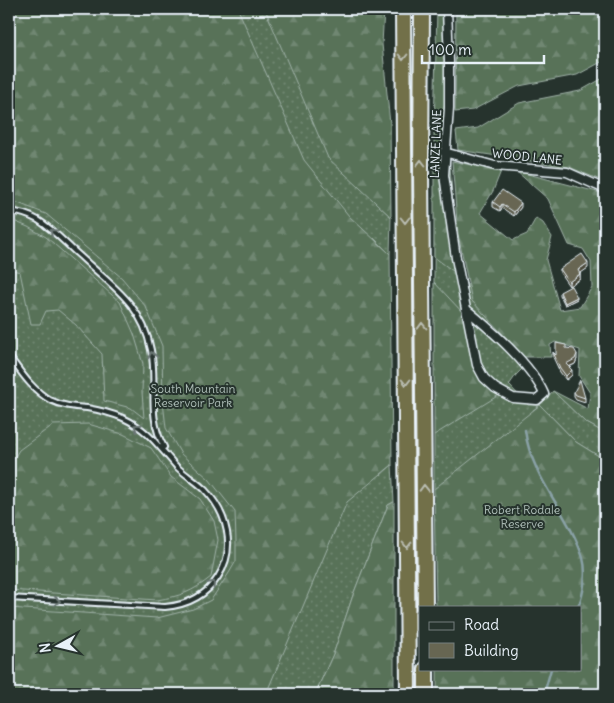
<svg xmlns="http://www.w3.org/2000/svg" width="614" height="703" font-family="Delius,sans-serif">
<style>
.grass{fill:url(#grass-dots);stroke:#a0b2a8}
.forest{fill:url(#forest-firs);stroke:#a0b2a8}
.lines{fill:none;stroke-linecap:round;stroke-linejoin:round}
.stream{stroke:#89a1a6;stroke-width:2.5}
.service-casing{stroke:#e8f1f8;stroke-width:8}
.minor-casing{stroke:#e8f1f8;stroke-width:11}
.motorway-casing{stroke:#e8f1f8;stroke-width:18}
.service{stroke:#26332d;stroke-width:4}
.minor{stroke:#26332d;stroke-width:8}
.motorway{stroke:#726f4a;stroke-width:14}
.wall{fill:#595847;stroke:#e8f1f8}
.shaded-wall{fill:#484739;stroke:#e8f1f8}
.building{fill:#676652;stroke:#e8f1f8}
.oneway{stroke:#b9bdb2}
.oneway2{stroke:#6a7674}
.labels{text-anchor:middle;stroke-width:4;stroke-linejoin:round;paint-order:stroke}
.street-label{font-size:12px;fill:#e8f1f8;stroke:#26332d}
.park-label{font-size:12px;fill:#aebeb8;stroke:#26332d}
</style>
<defs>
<pattern id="grass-dots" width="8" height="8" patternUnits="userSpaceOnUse" patternTransform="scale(1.25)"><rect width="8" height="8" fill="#587259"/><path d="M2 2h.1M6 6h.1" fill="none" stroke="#708772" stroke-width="1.8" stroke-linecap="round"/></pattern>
<pattern id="forest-firs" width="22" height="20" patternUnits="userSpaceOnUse" patternTransform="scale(1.25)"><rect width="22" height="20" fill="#587259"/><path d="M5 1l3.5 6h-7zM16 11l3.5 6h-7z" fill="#708772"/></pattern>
</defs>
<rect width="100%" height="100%" fill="#26332d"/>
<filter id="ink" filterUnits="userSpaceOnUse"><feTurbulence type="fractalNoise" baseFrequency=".02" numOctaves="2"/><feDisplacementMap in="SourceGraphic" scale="10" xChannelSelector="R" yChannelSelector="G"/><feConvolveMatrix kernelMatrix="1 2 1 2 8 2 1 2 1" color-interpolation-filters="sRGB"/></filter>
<g filter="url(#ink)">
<!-- grass -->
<path class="grass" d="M9,9H313L372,199L391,217L390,254L374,238L381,475L392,465L394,502L388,505L353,595L334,652L315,694H9Z
M435,152L449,153L455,234L464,281L499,320L479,323L492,333L522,369L516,375L509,385L528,405H540L553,391L585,422L605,433V460L576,442L540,405L533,410L605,694L580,669V607L437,487L434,489V435L437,432L436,284L434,282Z"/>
<!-- forest -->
<path class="forest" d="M9,9H238L304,160L349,216L390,254L392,465L347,502L266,694H9V608L157,618L193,609L211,600L229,573L236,561V541L235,512L209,479L181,454L166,428L163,402L162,346L146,307L122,278L46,214L18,203H9Z
M265,9H384L382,44L390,124L391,217L328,158Z
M437,9H445L447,96L441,161L443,200L457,274L434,257V130Z
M456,9H605V60L577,75L519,86L473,110L455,112Z
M605,77V182L569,167L458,150L456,131L478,128L519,103L580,91Z
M452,161L501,171L493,191L480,213L513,240L527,234L536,218L543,223L552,237L546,260L560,310L580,307L592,287L591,262L583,249L569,245L548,199L516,171L605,194V433L585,422L553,391L588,409L590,393L579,376L580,350L555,342L550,345L551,357H524L472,301L458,234Z
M9,219L28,227L46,237L120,302L134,334L143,364L142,392L144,418L131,408L104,401L102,354L76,325L58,310L46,311L40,324H31L20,272L9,269Z
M434,282L463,313L471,357L478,377L499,395L434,435Z
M540,405L576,442L605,460V694H437V669H580V607H436L434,489Z
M88,424L123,434L151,448L171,477L200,499L214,521L218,540L211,577C192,592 181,596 157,600L9,590V467L19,450L53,425Z
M394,502V694H315L334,652L353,595L388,505Z"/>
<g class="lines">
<!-- stream -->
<path class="stream" d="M525,430C531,478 569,513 583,558C587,572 584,594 578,607
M544,694L551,669"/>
<defs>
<path id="service" d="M9,211C19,212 29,215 38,220C54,230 67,245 81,257C98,273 117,287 131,305C141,318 148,334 151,350C158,384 146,415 164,447
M9,356C21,372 32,390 50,400C62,406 74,407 87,408C99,410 111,413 123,418C149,430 158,446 176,466C185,475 196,481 205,490C227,513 237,548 218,577C206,596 187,605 165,607L9,598"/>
<path id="minor" d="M447,9L449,61V108L444,175L456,258L477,365L484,378L495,388L513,398L537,400L544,394C531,364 491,330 466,309
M444,152L495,166L567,172L605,189"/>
<path id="motorway" d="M403,9L408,694
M422,9L421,174L425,607
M426,669V694"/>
</defs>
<!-- service casing -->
<use href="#service" class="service-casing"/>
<!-- minor casing -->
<use href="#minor" class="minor-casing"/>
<!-- motorway casing -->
<use href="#motorway" class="motorway-casing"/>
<!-- service -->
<use href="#service" class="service"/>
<!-- minor -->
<use href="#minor" class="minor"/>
<!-- motorway -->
<use href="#motorway" class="motorway"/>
</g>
<!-- wall -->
<path class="wall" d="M493,202L521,207L514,216L502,208L500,211L493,207Z
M588,268L580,273V279L569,286L560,273V269Z
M560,292L577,299L565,305L560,295Z
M566,348L577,359L575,364L569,367L572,375L566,380L560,372L553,357V352L556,355Z
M574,392L585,398V402L576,399L574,396Z"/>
<!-- shaded-wall -->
<path class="shaded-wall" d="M521,203V207L514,216V212Z
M502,204V208L500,211V207Z
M588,263V268L578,275V270Z
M580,274V279L569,286V282Z
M577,297V299L565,305V303Z
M577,354V359L575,364L566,368V364Z
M572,370V375L566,380V376Z"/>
<!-- building -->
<path class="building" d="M502,190L521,203L514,212L502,204L500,207L493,202Z
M582,254L588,263L578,270L580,274L569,282L560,269Z
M571,286L577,297L565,303L560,292Z
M556,343L566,345V348L574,349L577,354L575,359L566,364L572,370L566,376L560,368L553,352L556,355Z
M580,380L585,398L576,395L574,392Z"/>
<!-- one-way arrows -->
<defs><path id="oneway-chevron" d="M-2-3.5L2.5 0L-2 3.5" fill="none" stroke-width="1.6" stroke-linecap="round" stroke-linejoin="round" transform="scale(1.25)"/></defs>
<g class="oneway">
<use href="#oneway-chevron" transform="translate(403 57) rotate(90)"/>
<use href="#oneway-chevron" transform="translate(421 163) rotate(-90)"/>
<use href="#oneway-chevron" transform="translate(405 220) rotate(90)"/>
<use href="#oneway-chevron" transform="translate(422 326) rotate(-91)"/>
<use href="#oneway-chevron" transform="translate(406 382) rotate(90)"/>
<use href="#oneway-chevron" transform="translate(424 488) rotate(-91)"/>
<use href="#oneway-chevron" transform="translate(407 545) rotate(90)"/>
</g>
<g class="oneway2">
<use href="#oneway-chevron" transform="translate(53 232) rotate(-138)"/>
<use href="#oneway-chevron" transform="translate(152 355) rotate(-101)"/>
<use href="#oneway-chevron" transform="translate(137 427) rotate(-146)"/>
<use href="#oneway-chevron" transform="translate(212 584) rotate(-49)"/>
<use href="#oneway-chevron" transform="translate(57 601) rotate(3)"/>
</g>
</g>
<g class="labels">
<!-- street labels -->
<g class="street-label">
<text transform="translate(436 144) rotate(-88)" y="4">LANZE LANE</text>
<text transform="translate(527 157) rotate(6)" y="4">WOOD LANE</text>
</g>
<!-- park labels -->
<g class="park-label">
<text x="193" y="393">South Mountain<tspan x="193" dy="14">Reservoir Park</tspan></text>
<text x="522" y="514">Robert Rodale<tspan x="522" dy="14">Reserve</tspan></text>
</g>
</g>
<!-- margin -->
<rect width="614" height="703" fill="none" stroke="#26332d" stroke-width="30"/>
<rect x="15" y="15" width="584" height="673" fill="none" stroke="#e8f1f8" stroke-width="2" filter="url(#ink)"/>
<!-- legend -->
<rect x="419" y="606" width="162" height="65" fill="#26332d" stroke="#747f7e"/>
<rect x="429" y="622" width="25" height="8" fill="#26332d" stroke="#747f7e"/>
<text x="464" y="630" font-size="15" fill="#e8f1f8">Road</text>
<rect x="429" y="643" width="25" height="15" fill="#676652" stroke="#747f7e"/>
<text x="464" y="656" font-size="15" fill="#e8f1f8">Building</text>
<!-- north arrow -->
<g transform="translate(58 646) rotate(262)" stroke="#26332d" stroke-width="4" paint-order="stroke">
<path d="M0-4L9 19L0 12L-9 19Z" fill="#e8f1f8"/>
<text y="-8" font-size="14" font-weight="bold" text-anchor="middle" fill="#e8f1f8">N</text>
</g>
<!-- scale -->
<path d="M422 55v8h122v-8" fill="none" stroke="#e8f1f8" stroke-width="2.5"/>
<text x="429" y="55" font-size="15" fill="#e8f1f8" stroke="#26332d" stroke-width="4" paint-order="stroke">100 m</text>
</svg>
